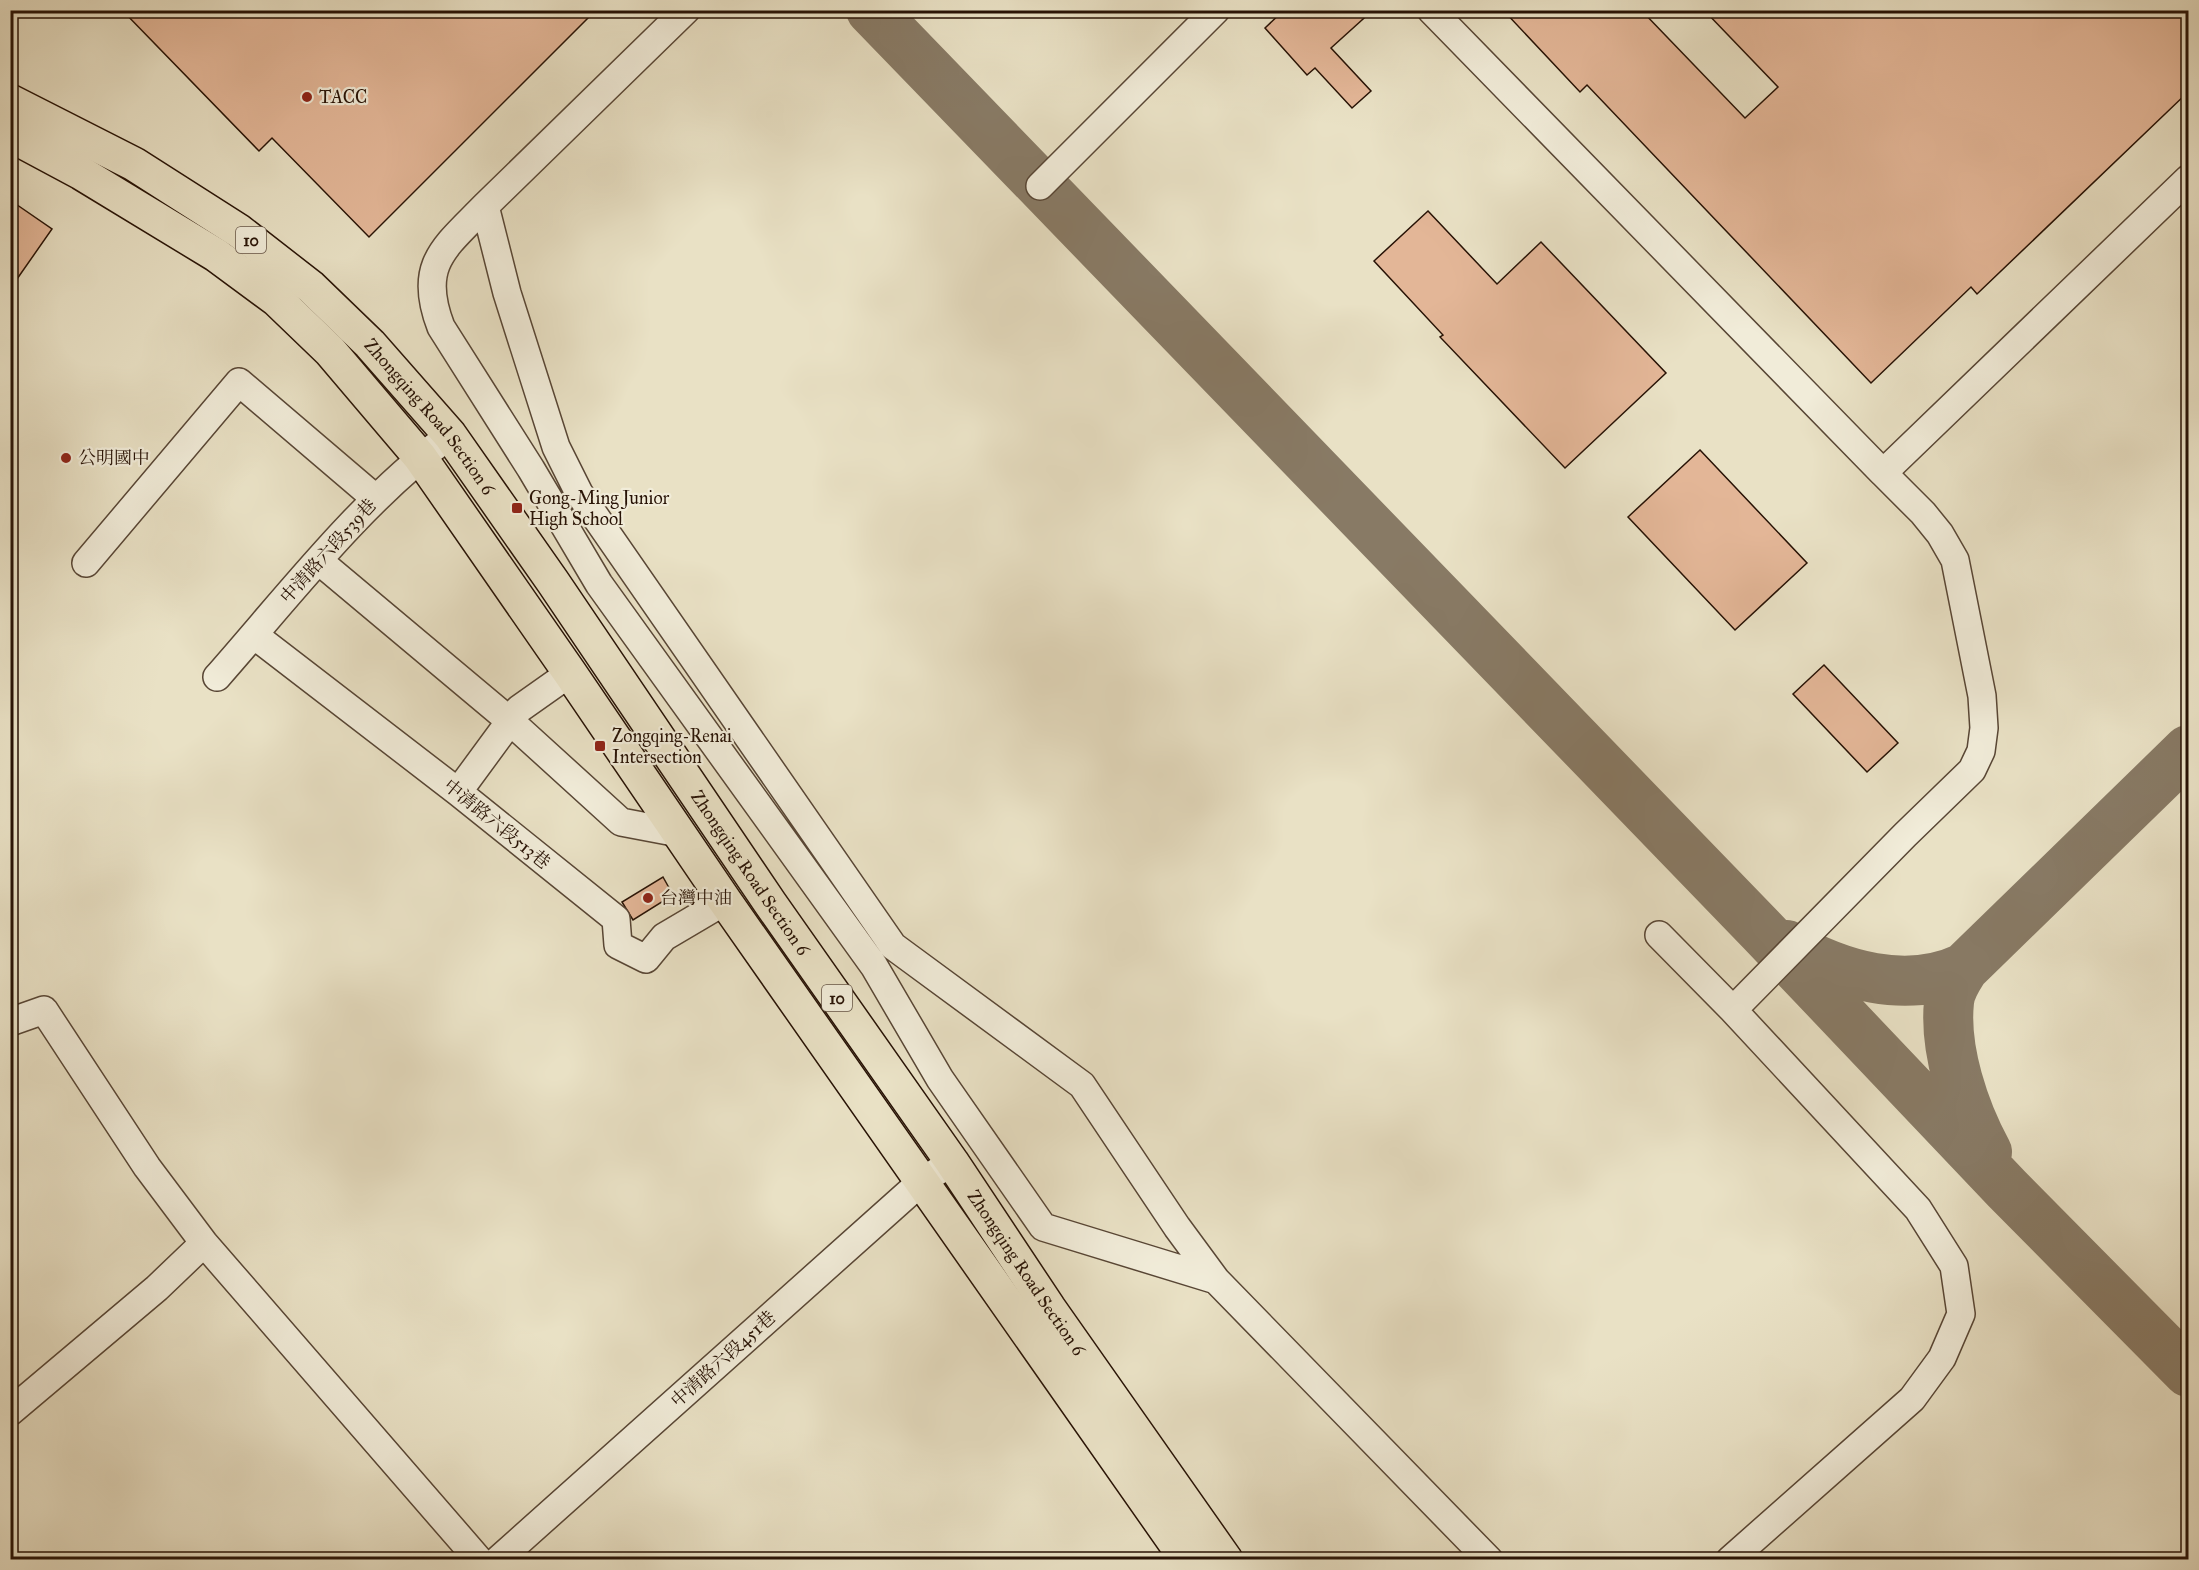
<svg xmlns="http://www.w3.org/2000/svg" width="2199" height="1570" font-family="'IM FELL Great Primer','Noto Serif TC',serif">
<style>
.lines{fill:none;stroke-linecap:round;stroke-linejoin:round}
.taxiway{stroke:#887a65;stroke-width:50}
.building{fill:#e3b697;stroke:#271205;stroke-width:1.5}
.minor-casing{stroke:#584635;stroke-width:30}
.major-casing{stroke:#271205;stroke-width:36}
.minor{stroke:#f1ecd9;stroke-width:27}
.major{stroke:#e9e1c5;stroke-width:33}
.poi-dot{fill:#8f2418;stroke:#f1ecd9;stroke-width:2}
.labels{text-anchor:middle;stroke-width:4.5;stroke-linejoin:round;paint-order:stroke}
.shield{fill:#f1ecd9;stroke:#645345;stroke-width:1.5}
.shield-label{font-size:16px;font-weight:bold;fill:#271205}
.poi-label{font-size:18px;fill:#271205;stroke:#f1ecd9;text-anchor:start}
.street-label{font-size:18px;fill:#271205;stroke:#f1ecd9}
</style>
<rect width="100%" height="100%" fill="#e9e1c5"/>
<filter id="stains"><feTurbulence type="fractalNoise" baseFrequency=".00333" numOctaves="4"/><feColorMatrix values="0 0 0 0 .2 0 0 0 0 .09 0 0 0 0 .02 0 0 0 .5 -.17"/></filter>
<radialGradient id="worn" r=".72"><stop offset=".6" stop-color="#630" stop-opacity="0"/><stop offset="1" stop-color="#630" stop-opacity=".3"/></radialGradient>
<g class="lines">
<!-- taxiway -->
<path class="taxiway" d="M871,10L1762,931L2007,1189L2188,1372
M1787,945C1840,975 1906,995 1964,968
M1987,1152C1964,1110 1944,1050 1949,1002C1950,989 1957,979 1964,968L2188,750"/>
</g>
<!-- building -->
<path class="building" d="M122,10H596L369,237L272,138L259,151Z
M1284,10H1373L1331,48L1371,91L1352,108L1315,68L1307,75L1265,28Z
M1503,10H1641L1745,118L1778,87L1704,10H2188V92L1977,294L1971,287L1871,383L1587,85L1580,92Z
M10,200L52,229L10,289Z
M1428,211L1497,284L1541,242L1666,373L1565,468L1440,337L1443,335L1374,261Z
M1700,450L1807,563L1735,630L1628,517Z
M1824,665L1898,743L1867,772L1793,694Z
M663,877L673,895L633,920L622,902Z"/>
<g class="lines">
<defs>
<path id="minor" d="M686,10L485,206L507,293L556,447L579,493L893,946L1082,1085L1177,1227L1216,1280L1489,1560
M1431,10L1883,473
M1040,186L1216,10
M485,206C444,248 417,265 441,327L531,469L599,584L874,966L940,1079L1043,1227L1216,1280
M319,561L510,721L621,822L679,833
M86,563L239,382L375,498
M254,635L458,792L616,919L618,945L646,959L664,937L725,901
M217,677C291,593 360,502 450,435
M458,792L519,709L570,673
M1659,935L1733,1010L1918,1209L1954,1266L1961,1314L1942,1358L1912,1399L1730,1560
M1733,1010L1905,835L1972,770L1981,751L1984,728L1982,696L1955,560L1940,534L1923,513L1883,473L2188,179
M10,1022L44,1010L147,1167L204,1243L479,1560
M10,1412L157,1288L204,1243
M498,1560L921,1182L952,1162"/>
<g id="major">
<path id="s1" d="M10,101L134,164L239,231L311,287L370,344L450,435L553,582L770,903L952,1162L1049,1308L1226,1560"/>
<path d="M10,135L81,173L216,255L277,300L330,351L420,457L570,673L725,901L1187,1560"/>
</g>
</defs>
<!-- minor casing -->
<use href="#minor" class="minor-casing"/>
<!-- major casing -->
<use href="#major" class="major-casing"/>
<!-- minor -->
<use href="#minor" class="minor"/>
<!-- major -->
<use href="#major" class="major"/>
</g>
<!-- markers -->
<g class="poi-dot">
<circle cx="307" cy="97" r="6"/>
<circle cx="66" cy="458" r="6"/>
<rect x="511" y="502" width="12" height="12" rx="3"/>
<rect x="594" y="740" width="12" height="12" rx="3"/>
<circle cx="648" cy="898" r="6"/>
</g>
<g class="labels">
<!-- shield labels -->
<g class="shield">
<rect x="236" y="227" width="30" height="26" rx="4.5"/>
<rect x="822" y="985" width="30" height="26" rx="4.5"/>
</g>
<g class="shield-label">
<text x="251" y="246">10</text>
<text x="837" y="1004">10</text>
</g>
<!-- poi labels -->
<g class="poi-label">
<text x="319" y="103">TACC</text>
<text x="78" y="464">公明國中</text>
<text x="529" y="504">Gong-Ming Junior<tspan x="529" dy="21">High School</tspan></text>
<text x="612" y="742">Zongqing-Renai<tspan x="612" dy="21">Intersection</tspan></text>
<text x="660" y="904">台灣中油</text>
</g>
<!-- street labels -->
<g class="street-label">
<text dy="6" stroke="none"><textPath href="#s1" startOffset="531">Zhongqing Road Section 6</textPath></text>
<text transform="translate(328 551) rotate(-48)" y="6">中清路六段539巷</text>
<text transform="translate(497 824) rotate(39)" y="6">中清路六段513巷</text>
<text dy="6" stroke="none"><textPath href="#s1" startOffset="1089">Zhongqing Road Section 6</textPath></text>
<text dy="6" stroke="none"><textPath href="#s1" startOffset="1575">Zhongqing Road Section 6</textPath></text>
<text transform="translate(723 1359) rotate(-42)" y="6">中清路六段451巷</text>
</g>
</g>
<!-- margin -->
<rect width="2199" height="1570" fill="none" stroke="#e9e1c5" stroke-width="36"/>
<rect x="12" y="12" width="2175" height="1546" fill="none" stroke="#271205" stroke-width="3"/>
<rect x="18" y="18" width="2163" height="1534" fill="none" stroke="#271205" stroke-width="1.5"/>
<rect width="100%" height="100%" filter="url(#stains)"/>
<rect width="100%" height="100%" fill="url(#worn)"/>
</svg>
